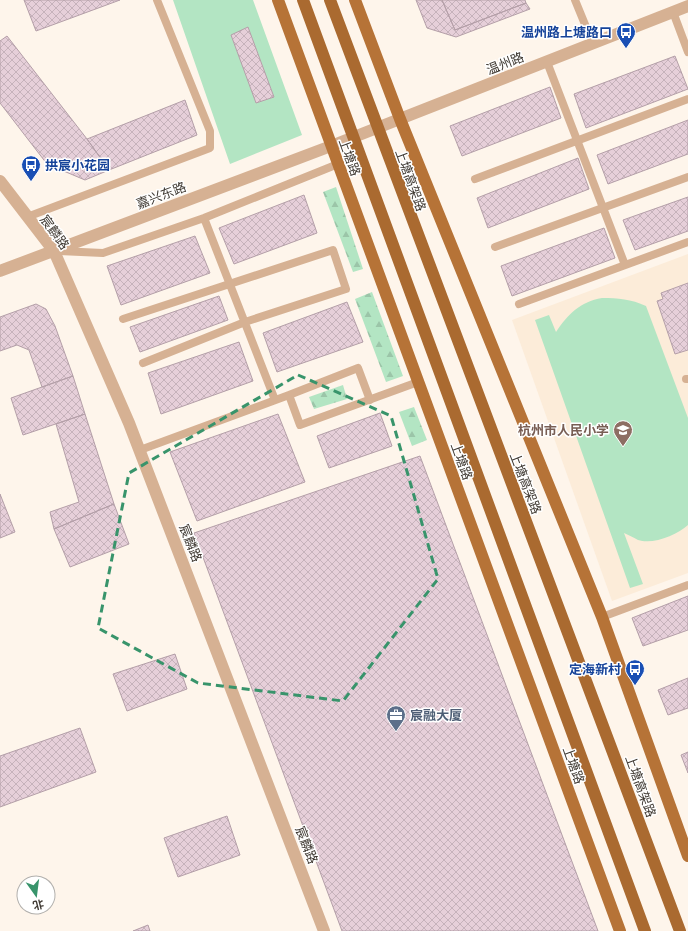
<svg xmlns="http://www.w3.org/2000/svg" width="688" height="931" font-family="'Archivo Narrow','Noto Sans SC',sans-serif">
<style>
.built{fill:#fcecd9}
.forest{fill:url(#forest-firs)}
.garden{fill:#b3e5c3}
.building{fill:url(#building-cross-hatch);stroke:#b49fa8}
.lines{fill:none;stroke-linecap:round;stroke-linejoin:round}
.service{stroke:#d6b193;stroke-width:8}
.minor{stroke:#d6b193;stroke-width:12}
.primary{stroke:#b67337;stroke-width:12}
.trunk-bridge{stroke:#aa6a30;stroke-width:12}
.marked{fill:none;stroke:#38946b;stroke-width:3;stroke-dasharray:8 5;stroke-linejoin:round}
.labels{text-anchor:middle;stroke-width:3;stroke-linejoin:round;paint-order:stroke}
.transit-label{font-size:13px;font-weight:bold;fill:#164399;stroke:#fff;text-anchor:end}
.street-label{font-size:13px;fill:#3f3932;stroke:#fff}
.education-label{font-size:13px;font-weight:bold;fill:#785e54;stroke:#fff;text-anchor:end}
.service-label{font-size:13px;font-weight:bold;fill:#4e5e75;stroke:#fff;text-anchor:start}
</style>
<defs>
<pattern id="forest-firs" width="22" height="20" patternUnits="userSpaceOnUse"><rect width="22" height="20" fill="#b3e5c3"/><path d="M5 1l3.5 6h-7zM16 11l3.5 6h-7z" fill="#9bc5a8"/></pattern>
<pattern id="building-cross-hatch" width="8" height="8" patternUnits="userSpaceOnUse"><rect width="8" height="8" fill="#e6cfd9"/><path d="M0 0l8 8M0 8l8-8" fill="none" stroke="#c6b2bb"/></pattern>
</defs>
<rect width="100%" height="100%" fill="#fef5eb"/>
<!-- built -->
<path class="built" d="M688,254V573L612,601L512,320Z"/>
<!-- forest -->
<path class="forest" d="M336,187L363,269L353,272L323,192Z
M372,292L403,376L386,382L355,299Z
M343,385L347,399L314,409L309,397Z
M414,407L427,440L412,446L399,412Z"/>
<!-- garden -->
<path class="garden" d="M173,0H253L302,135L230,164Z
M602,298C618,298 631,299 646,306L688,418V525C677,535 653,545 638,540C634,538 629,535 624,533L643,584L630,588L535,320L549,315L556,332C568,314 580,302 602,298Z"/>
<!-- building -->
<path class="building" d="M24,0H120L36,31Z
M416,0H442L455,30L526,3L530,9L456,37L427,28Z
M442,0H525L526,3L455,30Z
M248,27L274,97L256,103L231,35Z
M7,36L87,139L109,170L85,180L47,164L0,103V41Z
M675,56L688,89L586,128L574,94Z
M550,87L561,118L462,156L450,126Z
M185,100L197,135L109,170L87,139Z
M688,120V154L608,184L597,155Z
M578,158L589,189L488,228L477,198Z
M304,195L317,233L234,264L219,228Z
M688,197V231L635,250L623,220Z
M604,228L615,258L512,296L501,266Z
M195,236L210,273L121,305L107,266Z
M688,283V350L675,354L657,301L663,299L661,293Z
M219,296L228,320L140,352L130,327Z
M347,302L363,342L277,372L263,333Z
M36,304L46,309L55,326L73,376L42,387L29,350L17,345L0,351V317Z
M239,342L253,381L161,414L148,373Z
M73,376L85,414L23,435L11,398Z
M380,413L392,446L329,468L317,436Z
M85,414L114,504L54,529L50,512L79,502L56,424Z
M278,414L305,482L197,521L170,452Z
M420,456L598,931H342L194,533Z
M0,494L15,532L0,538Z
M114,504L129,544L70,567L54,529Z
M688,596V630L643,646L632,618Z
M175,654L187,689L127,711L113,674Z
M688,678V708L668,715L658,690Z
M80,728L96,772L0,807V756Z
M688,752V773L681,755Z
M227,816L240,855L178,877L164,838Z
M148,925L150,931H133Z"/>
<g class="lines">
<!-- service -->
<path class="service" d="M575,0L593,44
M673,12L688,52
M547,62L625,265
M475,179L688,99
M27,217L210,148V131L157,0
M204,218L275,400
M495,247L688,177
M59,251L103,253L204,218L338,164
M519,304L688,242
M123,319L333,250L346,289L245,322L143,363
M686,379H688
M289,395L358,368L370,400
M140,450L289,395L300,425L418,382
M602,617L688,585"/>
<!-- minor -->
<path class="minor" d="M0,181L54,251L129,423L324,931
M0,271L331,146L688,6"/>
<!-- primary -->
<path class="primary" d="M278,0L620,931
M355,0L400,119L602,617L688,856"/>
<!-- trunk-bridge -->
<path class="trunk-bridge" d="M303,0L645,931
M330,0C444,311 566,620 680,931"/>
</g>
<!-- marked area -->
<path class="marked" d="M298,375L391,416L438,579L343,701L198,683L98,628L129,473Z"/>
<!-- icons -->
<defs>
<symbol id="bus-pin" viewBox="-11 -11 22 30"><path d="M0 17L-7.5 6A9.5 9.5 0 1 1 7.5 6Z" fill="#1a4fb4" stroke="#fff"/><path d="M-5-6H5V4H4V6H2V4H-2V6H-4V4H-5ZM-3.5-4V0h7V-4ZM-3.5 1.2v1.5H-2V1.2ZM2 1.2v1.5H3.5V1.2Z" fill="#fff"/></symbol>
<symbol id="school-pin" viewBox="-11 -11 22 30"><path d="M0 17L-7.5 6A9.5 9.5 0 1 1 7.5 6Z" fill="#8d6e63" stroke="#fff"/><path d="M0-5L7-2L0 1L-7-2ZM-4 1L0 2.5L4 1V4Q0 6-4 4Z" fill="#fff"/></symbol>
<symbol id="office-pin" viewBox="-11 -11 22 30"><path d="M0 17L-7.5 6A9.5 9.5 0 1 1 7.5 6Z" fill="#5c6f8a" stroke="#fff"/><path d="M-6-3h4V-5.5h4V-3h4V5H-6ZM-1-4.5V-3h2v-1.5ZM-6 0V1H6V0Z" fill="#fff"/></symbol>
</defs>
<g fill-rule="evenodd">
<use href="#bus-pin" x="615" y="21" width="22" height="30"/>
<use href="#bus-pin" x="20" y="154" width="22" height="30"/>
<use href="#school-pin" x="612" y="419" width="22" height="30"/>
<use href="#bus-pin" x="624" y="658" width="22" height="30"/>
<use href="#office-pin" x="385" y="704" width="22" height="30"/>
</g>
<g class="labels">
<!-- transit labels -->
<g class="transit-label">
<text x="612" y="37">温州路上塘路口</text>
<text x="45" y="170" text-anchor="start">拱宸小花园</text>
<text x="621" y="674">定海新村</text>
</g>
<!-- street labels -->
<g class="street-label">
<text transform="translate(505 63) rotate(-21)" y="5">温州路</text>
<text transform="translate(350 157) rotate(70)" y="5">上塘路</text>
<text transform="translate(411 180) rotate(70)" y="5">上塘高架路</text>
<text transform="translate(161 195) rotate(-21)" y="5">嘉兴东路</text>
<text transform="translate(55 232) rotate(54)" y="5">宸麟路</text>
<text transform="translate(462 461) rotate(70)" y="5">上塘路</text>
<text transform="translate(526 483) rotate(69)" y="5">上塘高架路</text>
<text transform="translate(191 543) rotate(69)" y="5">宸麟路</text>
<text transform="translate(574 765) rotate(70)" y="5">上塘路</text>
<text transform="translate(641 786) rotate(70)" y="5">上塘高架路</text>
<text transform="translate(307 845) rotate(69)" y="5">宸麟路</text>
</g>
<!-- education labels -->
<g class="education-label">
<text x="609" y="435">杭州市人民小学</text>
</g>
<!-- service labels -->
<g class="service-label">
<text x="410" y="720">宸融大厦</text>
</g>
</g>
<!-- north arrow -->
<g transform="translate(36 895) rotate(166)"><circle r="19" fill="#ffffff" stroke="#b2b0ad"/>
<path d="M0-3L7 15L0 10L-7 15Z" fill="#38946b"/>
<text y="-6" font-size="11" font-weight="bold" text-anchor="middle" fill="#3f3932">北</text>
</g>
</svg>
